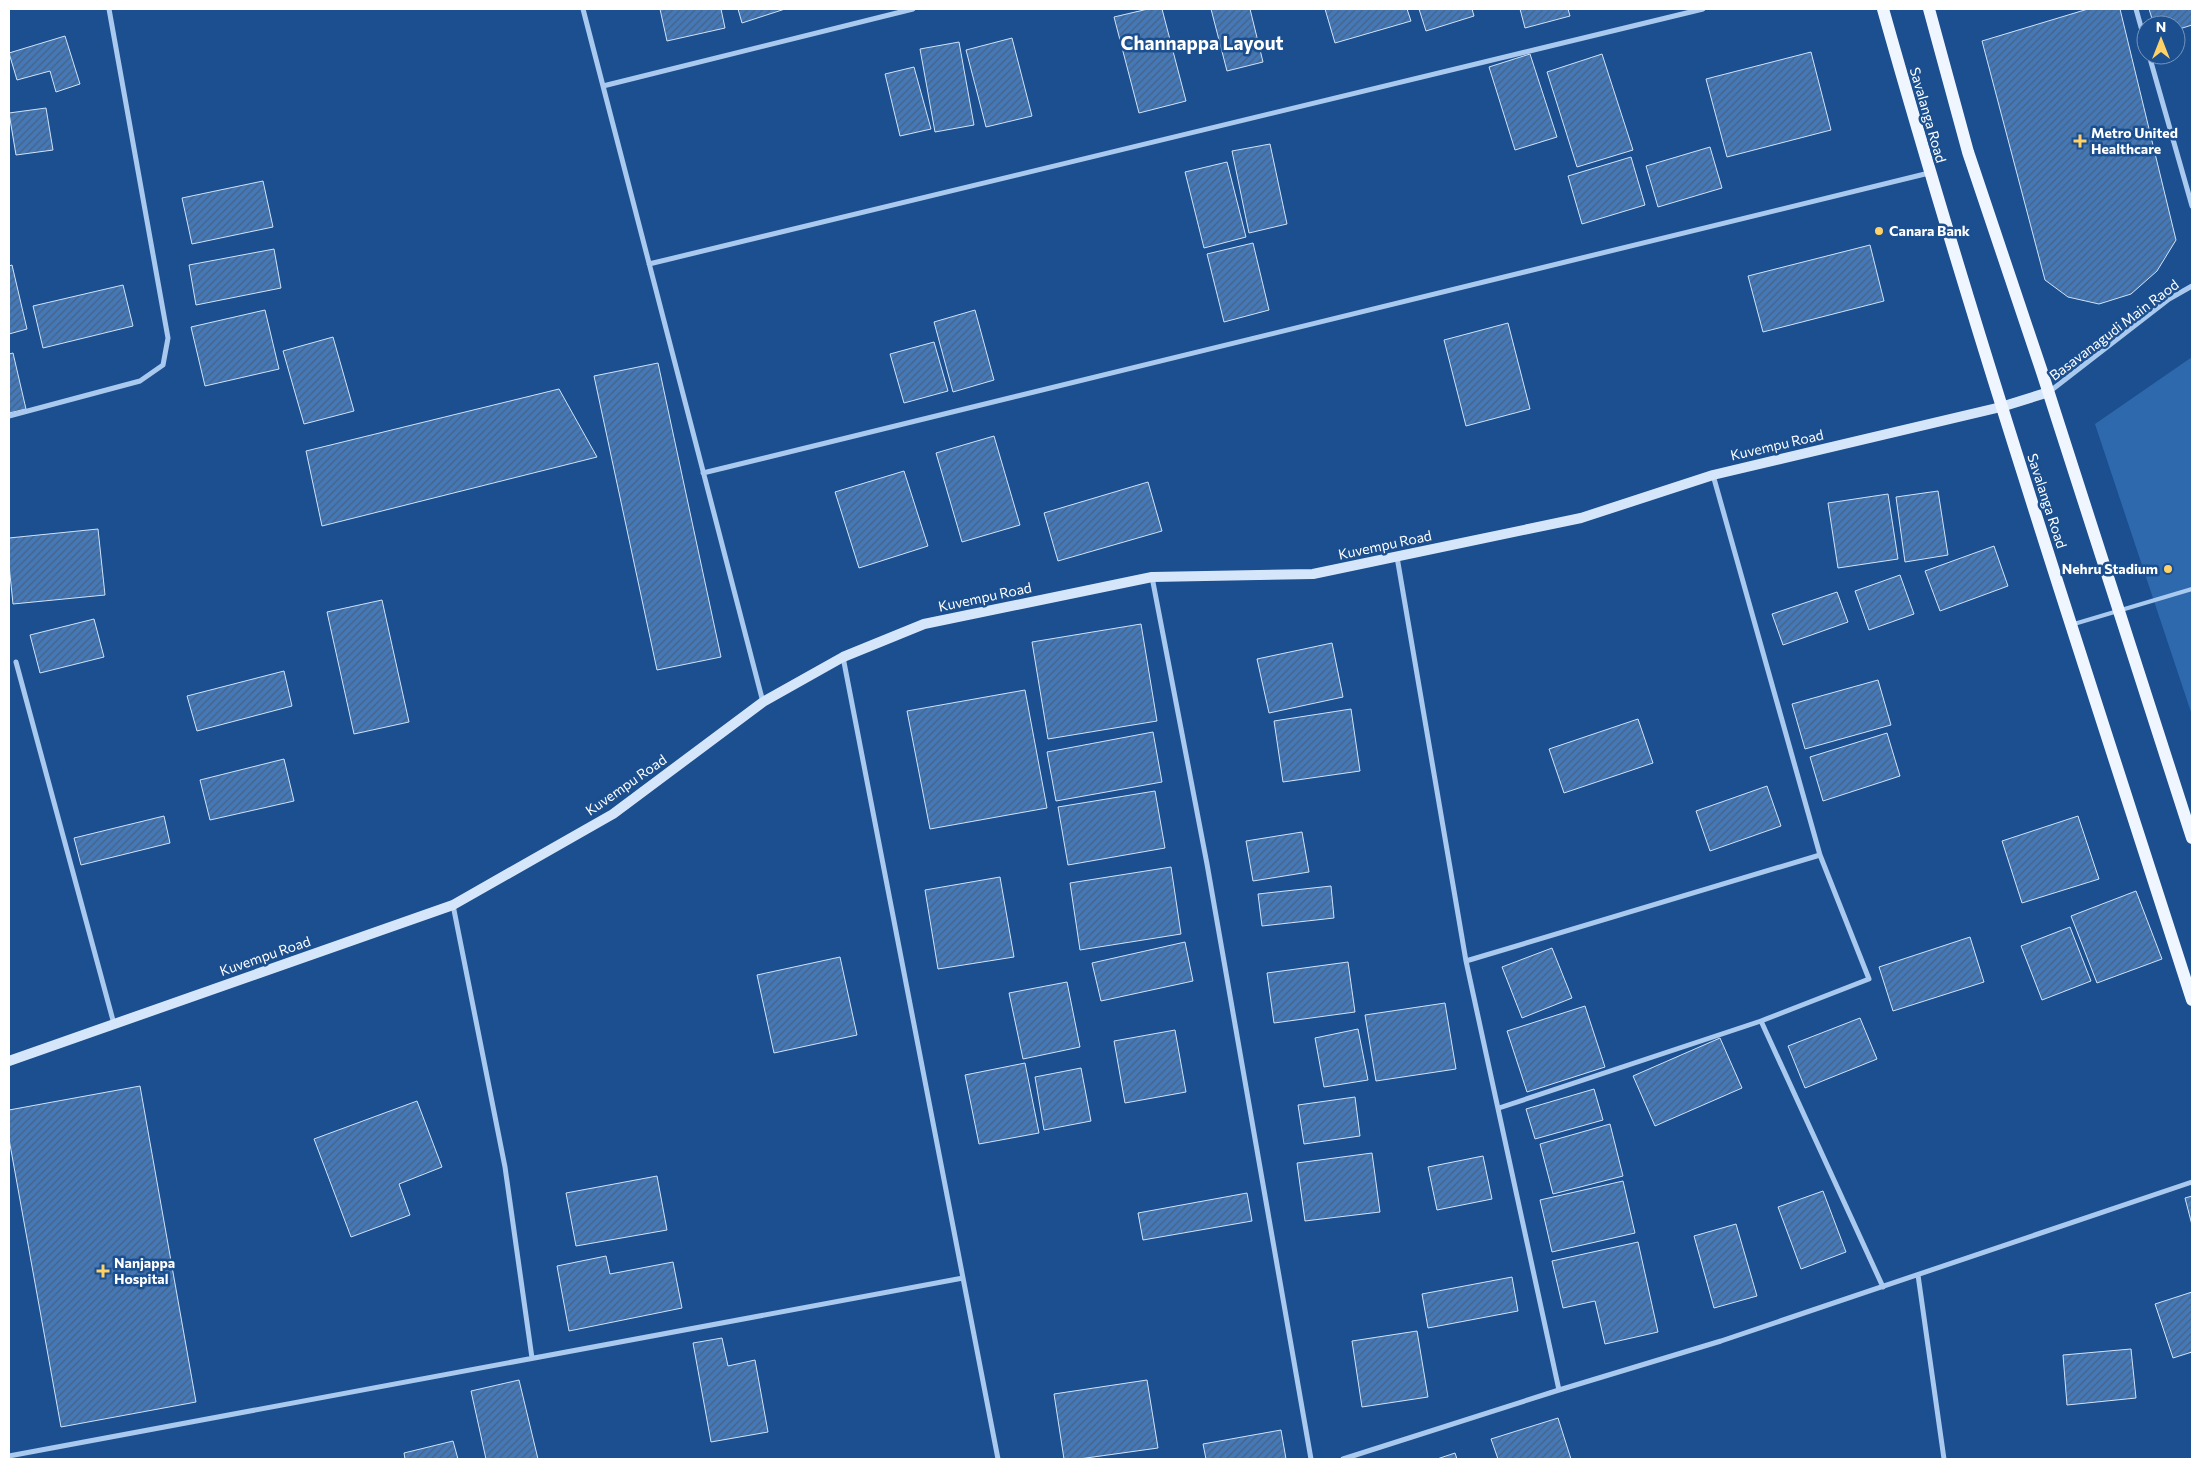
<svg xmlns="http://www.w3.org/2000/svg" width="2201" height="1468" font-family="Commissioner,sans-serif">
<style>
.pitch{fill:#2e69ad}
.building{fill:url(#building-hatch);stroke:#cfe3fa}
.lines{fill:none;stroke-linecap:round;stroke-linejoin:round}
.lane{stroke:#a9c9ee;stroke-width:4}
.street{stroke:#a9c9ee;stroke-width:5}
.secondary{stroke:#d6e6fa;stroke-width:10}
.primary{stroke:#f0f6ff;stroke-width:12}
.poi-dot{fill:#ffd166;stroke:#1b4f8f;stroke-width:2}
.labels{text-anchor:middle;stroke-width:5;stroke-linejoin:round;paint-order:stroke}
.street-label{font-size:14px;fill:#fff;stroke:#1b4f8f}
.poi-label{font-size:14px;font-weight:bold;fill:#fff;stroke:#1b4f8f;text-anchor:start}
.district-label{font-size:19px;font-weight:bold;fill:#fff;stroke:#1b4f8f}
</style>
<defs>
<pattern id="building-hatch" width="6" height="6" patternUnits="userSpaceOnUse" patternTransform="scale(1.25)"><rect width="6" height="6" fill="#4478b7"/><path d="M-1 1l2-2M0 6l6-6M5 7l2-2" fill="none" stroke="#486282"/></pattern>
</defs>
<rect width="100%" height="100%" fill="#1b4f8f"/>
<!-- pitch -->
<path class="pitch" d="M2192,357V715L2095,424Z"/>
<!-- building -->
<path class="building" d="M660,9H721L725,28L667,41Z
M738,9H785L742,23Z
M1148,9H1162L1186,101L1139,113L1114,17Z
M1211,9H1250L1263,62L1227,71Z
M1325,9H1407L1411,21L1335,43Z
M1419,9H1472L1474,16L1426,31Z
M1520,9H1568L1570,16L1525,28Z
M2088,9H2120L2176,240L2157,271L2131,294L2099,304L2068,297L2045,280L1982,41Z
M2149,9H2192V25L2176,30V25H2154Z
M65,36L80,84L56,92L50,71L17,80L9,53Z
M1012,38L1032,116L986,127L966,50Z
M959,42L974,125L935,132L920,49Z
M1811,52L1831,130L1727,157L1706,79Z
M1530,54L1557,137L1515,150L1489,67Z
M1602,54L1633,150L1577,167L1547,72Z
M914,67L931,129L900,136L885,74Z
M46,108L53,150L16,155L9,113Z
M1270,144L1287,224L1249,233L1232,151Z
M1710,147L1722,188L1658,207L1646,166Z
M1631,157L1645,205L1582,224L1568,176Z
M1227,162L1246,237L1204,248L1185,172Z
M263,181L273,227L192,244L182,198Z
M1253,243L1269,310L1224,322L1207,254Z
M1870,245L1884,301L1763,332L1748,276Z
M274,249L281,288L196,305L189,265Z
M12,265L27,329L9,334V266Z
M123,285L133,326L43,348L33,306Z
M265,310L279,369L205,386L191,327Z
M975,310L994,380L953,392L934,322Z
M1508,323L1530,409L1466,426L1444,340Z
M333,337L354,411L304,424L283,351Z
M934,342L948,391L904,403L890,354Z
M13,353L26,409L9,413V354Z
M658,363L721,657L657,670L594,376Z
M559,389L597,457L322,526L306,451Z
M994,436L1020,525L962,542L936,453Z
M904,471L928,546L859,568L835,492Z
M1148,482L1162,531L1058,561L1044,513Z
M1938,491L1948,555L1905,562L1896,497Z
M1888,494L1898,559L1838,568L1828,503Z
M98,529L105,595L13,604L9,565V538Z
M1994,546L2008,586L1940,611L1925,571Z
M1900,575L1914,614L1869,630L1855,591Z
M1837,592L1848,622L1783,645L1772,614Z
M382,600L409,722L354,734L327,612Z
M94,619L104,657L40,673L30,635Z
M1141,624L1157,721L1048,739L1032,642Z
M1332,643L1343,697L1269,713L1257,659Z
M284,671L292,706L197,731L187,696Z
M1878,680L1891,725L1805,749L1792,704Z
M1025,690L1047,808L930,829L907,711Z
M1351,709L1360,771L1283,782L1274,721Z
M1638,719L1653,763L1564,793L1549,749Z
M1153,732L1162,782L1056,801L1047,752Z
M1887,733L1900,776L1823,801L1810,757Z
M284,759L294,801L210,820L200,780Z
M1767,786L1781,826L1710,851L1696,811Z
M1155,791L1165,848L1068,865L1058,807Z
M164,816L170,843L81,865L74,838Z
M2078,816L2099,879L2022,903L2002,841Z
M1302,832L1309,872L1253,881L1246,841Z
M1171,867L1181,934L1080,950L1070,883Z
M1000,877L1014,957L938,969L925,890Z
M1331,886L1334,918L1262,926L1258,894Z
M2136,891L2162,959L2097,983L2071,916Z
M2070,927L2091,981L2042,1000L2021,946Z
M1970,937L1984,982L1893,1011L1879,967Z
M1185,942L1193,981L1101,1001L1092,963Z
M1552,948L1572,998L1522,1018L1502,967Z
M840,957L857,1035L774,1053L757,975Z
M1348,962L1355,1012L1274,1023L1267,973Z
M1067,982L1080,1047L1023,1059L1009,993Z
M1445,1003L1456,1069L1376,1081L1365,1015Z
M1585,1006L1605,1067L1527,1092L1507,1031Z
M1860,1018L1877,1059L1805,1088L1788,1046Z
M1358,1029L1368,1080L1324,1087L1315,1038Z
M1175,1030L1186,1092L1125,1103L1114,1041Z
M1720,1038L1742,1088L1655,1126L1633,1076Z
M1025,1063L1039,1133L979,1144L965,1075Z
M1081,1068L1091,1121L1044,1130L1035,1077Z
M140,1086L196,1402L61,1427L9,1139V1110Z
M1594,1089L1603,1120L1535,1139L1526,1109Z
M1355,1097L1360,1136L1304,1144L1298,1105Z
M417,1101L442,1167L399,1184L410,1215L351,1237L314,1139Z
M1610,1124L1623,1176L1553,1194L1540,1144Z
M1372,1153L1380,1212L1305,1221L1297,1163Z
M1483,1156L1492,1199L1437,1210L1428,1167Z
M657,1176L667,1230L576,1246L566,1193Z
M1623,1181L1635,1233L1552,1252L1540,1200Z
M1823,1191L1846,1252L1801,1269L1778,1207Z
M1247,1193L1252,1221L1143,1240L1138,1213Z
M2192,1196V1225L2185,1198Z
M1736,1224L1757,1296L1714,1308L1694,1236Z
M1638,1242L1658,1332L1605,1344L1595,1301L1563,1308L1552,1261Z
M606,1256L610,1274L673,1262L682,1308L569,1331L557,1266Z
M1512,1277L1518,1311L1428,1328L1422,1294Z
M2192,1292V1352L2173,1358L2155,1304Z
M1417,1331L1428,1397L1362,1407L1352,1341Z
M722,1338L728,1366L755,1360L768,1432L711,1442L693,1343Z
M2131,1349L2136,1398L2067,1405L2063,1355Z
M519,1380L538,1459H486L471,1391Z
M1147,1380L1158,1448L1079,1459H1064L1054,1394Z
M1558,1418L1571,1459H1498L1491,1439Z
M1281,1430L1286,1459H1206L1203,1444Z
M453,1441L458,1459H405L404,1453Z
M1455,1453L1457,1459H1437Z"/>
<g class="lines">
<!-- lane -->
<path class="lane" d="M2074,624L2192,589"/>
<!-- street -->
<path class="street" d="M583,9L763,702
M2136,9L2146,45
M2149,55L2192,206
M603,86L913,9
M649,264L1703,9
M2049,392L2169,299L2192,286
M9,416L140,381L163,365L168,338L109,9
M703,473L1929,173
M1397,557L1466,961L1559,1390L1721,1341L2192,1182
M1152,577L1207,864L1311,1459
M843,657L998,1459
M16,662L114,1024
M453,905L505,1167L532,1358
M1466,961L1820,855L1713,475
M1761,1021L1883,1287
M1499,1108L1761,1021L1869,979L1820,855
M1918,1275L1944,1459
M9,1456L963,1278
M1343,1459L1559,1390"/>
<!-- secondary -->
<path class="secondary" d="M9,1061L453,905L613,814L763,702L843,657L924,624L1152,577L1313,574L1581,518L1713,475L2001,407L2049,392"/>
<!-- primary -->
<path class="primary" d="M1883,9C1977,342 2086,670 2192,1000
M1929,9L1968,152L2043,375L2192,838"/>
</g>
<!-- markers -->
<g class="poi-dot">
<path d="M2077.5 133.5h5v5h5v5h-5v5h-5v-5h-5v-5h5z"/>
<circle cx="1879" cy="231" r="5"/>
<circle cx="2168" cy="569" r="5"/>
<path d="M100.5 1263.5h5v5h5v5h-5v5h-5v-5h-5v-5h5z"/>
</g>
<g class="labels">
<!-- street labels -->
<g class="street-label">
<text transform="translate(1928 115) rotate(74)" y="5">Savalanga Road</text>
<text transform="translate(2114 330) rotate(-37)" y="5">Basavanagudi Main Raod</text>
<text transform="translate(1777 445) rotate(-13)" y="5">Kuvempu Road</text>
<text transform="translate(2047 501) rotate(72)" y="5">Savalanga Road</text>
<text transform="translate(1385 545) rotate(-12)" y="5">Kuvempu Road</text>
<text transform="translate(985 597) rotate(-12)" y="5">Kuvempu Road</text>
<text transform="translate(626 785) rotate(-35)" y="5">Kuvempu Road</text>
<text transform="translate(265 956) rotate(-19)" y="5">Kuvempu Road</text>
</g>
<!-- poi labels -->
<g class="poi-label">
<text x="2091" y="138">Metro United<tspan x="2091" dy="16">Healthcare</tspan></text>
<text x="1889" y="236">Canara Bank</text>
<text x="2158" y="574" text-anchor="end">Nehru Stadium</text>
<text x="114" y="1268">Nanjappa<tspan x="114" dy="16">Hospital</tspan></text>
</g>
<!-- district labels -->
<g class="district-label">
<text x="1202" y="50">Channappa Layout</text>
</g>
</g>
<!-- border -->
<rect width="2201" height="1468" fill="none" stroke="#ffffff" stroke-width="20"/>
<!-- north arrow -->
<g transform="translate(2161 40)"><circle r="24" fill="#1b4f8f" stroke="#7695bc"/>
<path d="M0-4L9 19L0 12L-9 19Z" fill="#ffd166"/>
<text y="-8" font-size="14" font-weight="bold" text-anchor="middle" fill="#ffffff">N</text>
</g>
</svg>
